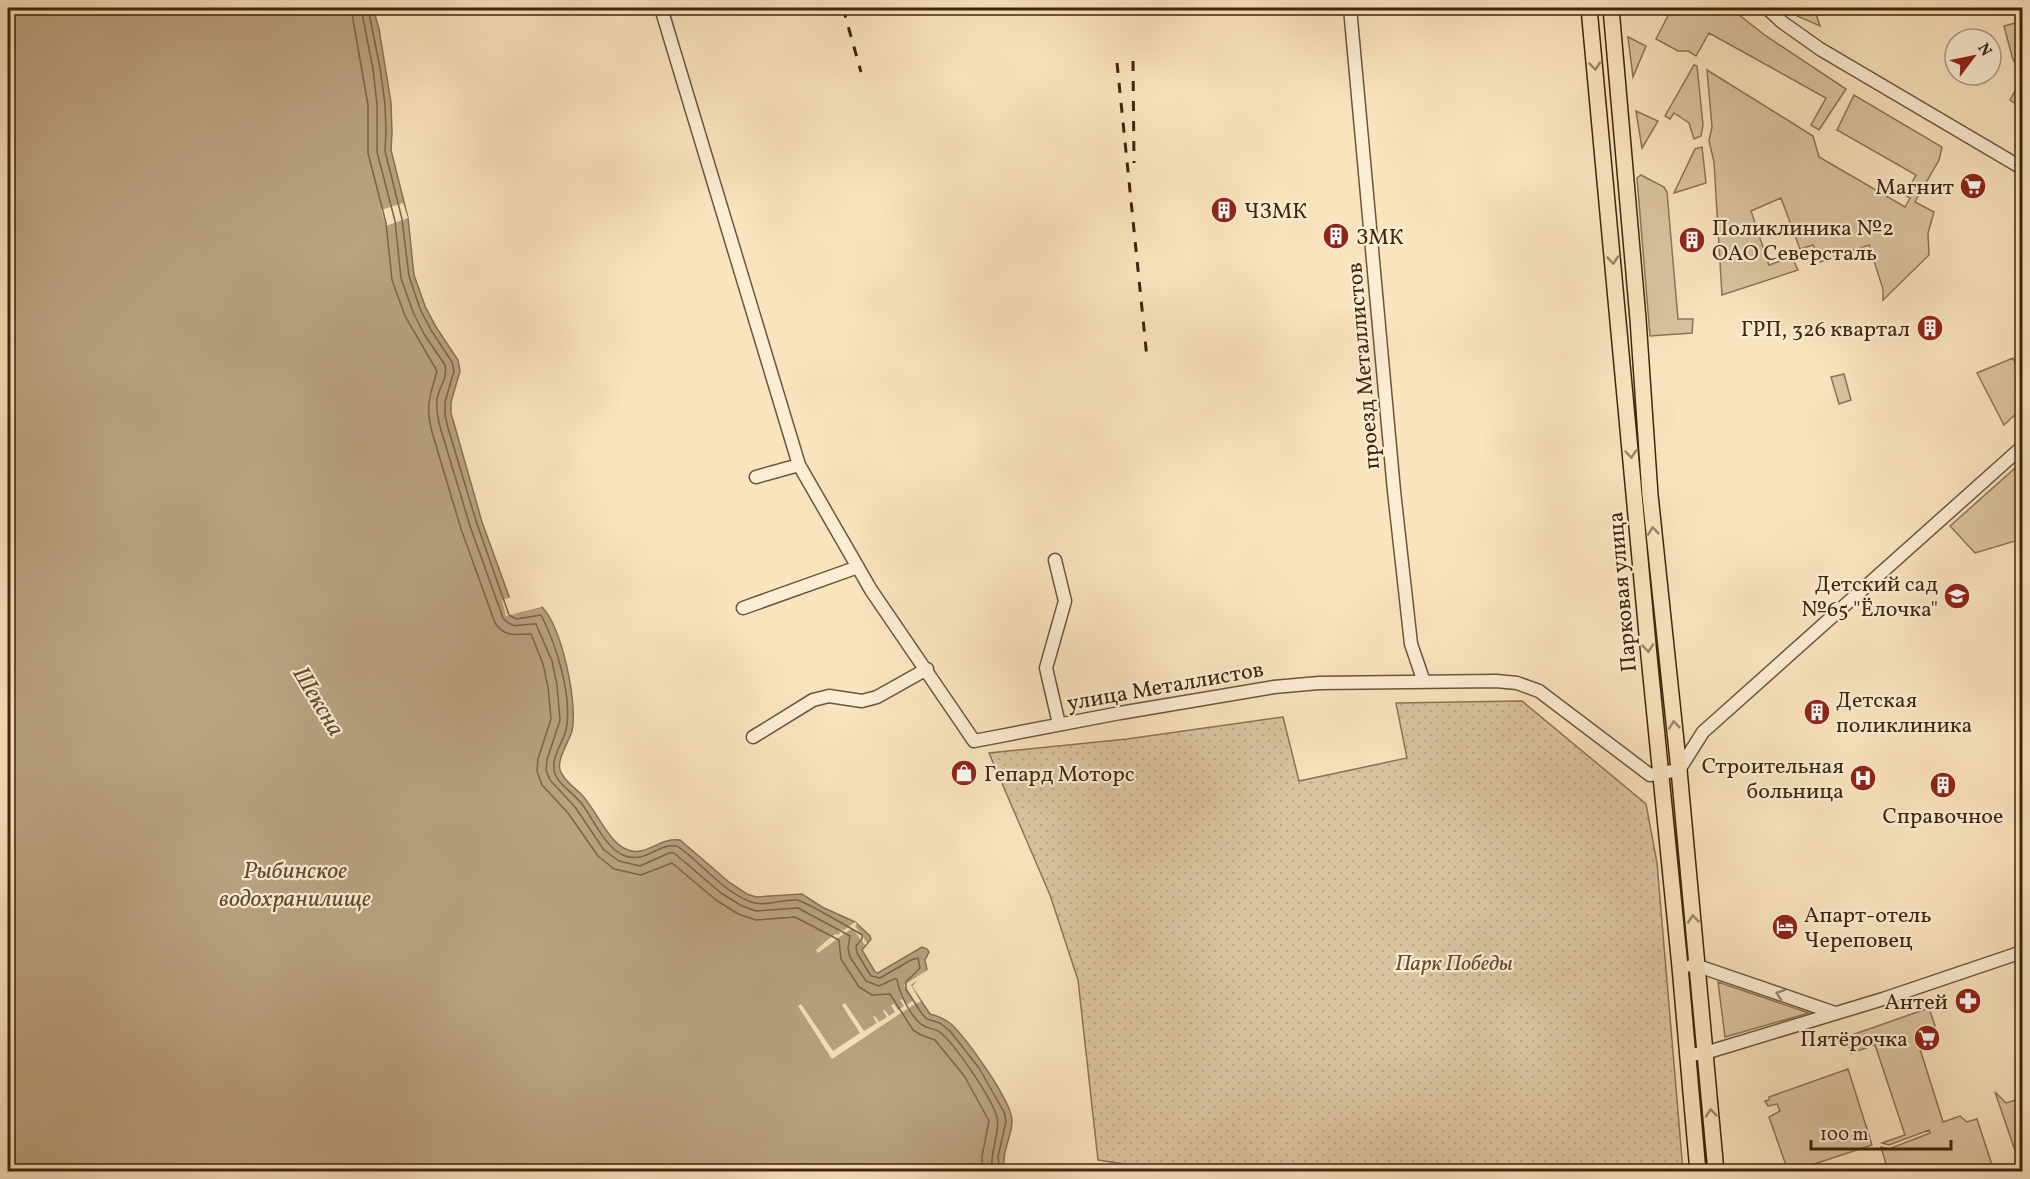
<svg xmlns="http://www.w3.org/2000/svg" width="2030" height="1179" font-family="Vollkorn,serif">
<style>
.grass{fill:#dac4a0;stroke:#8c7456;stroke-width:1.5}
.park{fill:url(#park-dots);stroke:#8c7456;stroke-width:1.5}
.water{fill:#baa381;stroke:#887152;stroke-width:1.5}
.pier{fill:#fae4be}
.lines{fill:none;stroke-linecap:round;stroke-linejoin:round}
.shore{stroke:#7c6446;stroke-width:1.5}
.minor-casing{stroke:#6d5538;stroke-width:15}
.major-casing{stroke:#3e250c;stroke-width:18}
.minor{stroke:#fcedd5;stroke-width:12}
.major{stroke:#fae4be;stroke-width:15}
.rail{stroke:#3e250c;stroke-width:3;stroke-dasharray:10 10;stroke-linecap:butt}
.oneway{stroke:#9c8465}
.oneway2{stroke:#9d8970}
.labels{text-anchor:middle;stroke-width:4.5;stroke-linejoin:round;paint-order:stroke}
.poi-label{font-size:22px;fill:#3e250c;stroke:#fcedd5;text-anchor:end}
.street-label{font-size:22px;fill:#3e250c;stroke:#fcedd5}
.park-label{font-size:22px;font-style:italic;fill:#654d31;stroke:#fcedd5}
.water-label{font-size:24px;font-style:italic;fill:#634b2f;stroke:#fcedd5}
</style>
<defs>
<pattern id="park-dots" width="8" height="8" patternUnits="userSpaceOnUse" patternTransform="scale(1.5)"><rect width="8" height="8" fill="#dac4a0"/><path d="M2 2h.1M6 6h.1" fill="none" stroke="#bca889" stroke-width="1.8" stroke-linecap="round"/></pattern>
</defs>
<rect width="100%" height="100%" fill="#fae4be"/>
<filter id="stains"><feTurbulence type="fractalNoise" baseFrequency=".00333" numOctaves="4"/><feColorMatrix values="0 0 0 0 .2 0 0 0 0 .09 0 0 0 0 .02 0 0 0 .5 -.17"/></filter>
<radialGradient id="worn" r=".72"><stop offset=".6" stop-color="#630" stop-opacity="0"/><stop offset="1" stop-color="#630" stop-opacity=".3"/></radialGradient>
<!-- grass -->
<path class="grass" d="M1672,8H1730L1766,36L1846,89L1819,130L1811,125L1826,98L1709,33L1696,56L1688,51H1678L1656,39Z
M1790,8H1814L1820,26L1797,16Z
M2019,22L2022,28V71L2013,60L2004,26Z
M1628,37L1646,46L1633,77Z
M1694,65L1697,66L1703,125L1701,136L1694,139L1689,123L1674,113L1670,119L1665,116Z
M1707,70L1813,136L1819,157L1905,207L1910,198L1905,195L1916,175L1837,130L1854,95L1942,147L1939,160L1915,202L1934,212L1928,233L1929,255L1883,300V289L1869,245L1820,262L1813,245L1800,249L1781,198L1751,211L1769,265L1792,257L1798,270L1722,295L1714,162L1709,141L1712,127Z
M2022,78V108L2010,100Z
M1636,111L1658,121L1642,148Z
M1702,147L1706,183L1674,193L1695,149Z
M1641,175L1664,187L1667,192L1678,319H1693L1692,333L1650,336L1637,178Z
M2013,358L2017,367L2022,366V408L2004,425L1977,373Z
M1844,374L1851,400L1839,404L1831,377Z
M2022,462V539L1975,553L1950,526Z
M1693,981L1699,1041L1693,1042L1688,982Z
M1718,982L1809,1013L1725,1037Z
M1929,1008L1935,1026L1915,1033L1943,1122L1960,1116L1967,1122L1977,1119L1994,1171H1888L1881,1147L1889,1149L1930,1133L1929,1130L1889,1145L1882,1143L1905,1135L1875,1045L1851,1053L1846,1037Z
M1848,1069L1872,1145L1793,1171H1788L1769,1117L1780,1111L1777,1104L1768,1106L1765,1101L1769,1100V1097Z
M1696,1077H1702L1710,1171H1705Z
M1995,1092L2006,1103L2022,1098V1171Z"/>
<!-- park -->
<path class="park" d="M1522,701L1646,804L1657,863L1683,1171L1175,1172L1098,1160L1078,980L1050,895L989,753L1127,739L1283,717L1299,781L1407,758L1396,703Z"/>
<!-- water -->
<path class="water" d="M8,8H373L379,29L391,103L392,133L391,150L408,218L414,275L425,306L436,327L458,360L460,371L451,402V413L482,522L515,613L542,607C562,628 578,703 572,731C569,742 557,758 560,770C562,779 575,788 581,794C596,809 608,843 628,850C646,857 660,837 680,840L730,883L747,894L756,897L802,894L822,907L855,922L870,936L871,939L862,950L875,972L878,973L922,947L927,949L929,952L925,960L927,970L911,986L930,1014C938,1016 944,1018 951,1024C966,1038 1012,1101 1012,1121C1012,1138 999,1156 1006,1171H8Z"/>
<!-- pier -->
<path class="pier" d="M403,203L408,218L386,226L381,210Z
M512,597L517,610L541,604L542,607L506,616L502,600Z
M855,922L857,924L855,926L867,943L865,945L852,928L818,953L816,950L832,936L836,934L838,935L840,933L839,931L842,929L843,931Z
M929,969V972L925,976L911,985L921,1002L916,1003L832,1059L798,1006L801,1004L833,1051L860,1033L842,1005L845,1003L864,1031L877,1023L873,1017L875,1016L879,1022L887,1017L883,1011L885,1010L889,1016L895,1012L891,1005L894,1004L898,1010L904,1006L900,1000L902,999L906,1005L913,1001L904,985Z"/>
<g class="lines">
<!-- shore -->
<path class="shore" d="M351,8L368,105V153L386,223L392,280L405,316L437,371C430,397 425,404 432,432L461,529L495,623C505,638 516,634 531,634L543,664L548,687L551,719L538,759L537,771L542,785L568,813L598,856L614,869L641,875L672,863L716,900L738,914L756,920L795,917L839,940L841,959L859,987L872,995L890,994L913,1030L921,1035L935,1040L965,1077L989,1121L982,1156V1172
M361,8L373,69L377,105V152L395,221L401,278L413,312L424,334L445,365C448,378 439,387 437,399C436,410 438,420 441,430L470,526L503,618C513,631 523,623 536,624L552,661L557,685L560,720L547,760L546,770L550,780L575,807L604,850L619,861L640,866L669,853H674L721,893L742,906L756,911L798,908L850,936L848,948L850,957L866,981L879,986L894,979H897C899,992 911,1019 924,1026C929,1029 935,1028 941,1033C956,1046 991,1097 997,1117C1001,1131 989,1153 992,1172
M368,8L380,68L385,104L386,132L385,151L402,219L409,276L420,309L431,330L452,362L454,371L445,402V415L448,428L477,524L509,615L516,619L541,615C556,644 573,697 566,730C563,742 552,756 554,769C555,783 574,793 582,804C594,820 605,848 625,856C647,863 657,843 677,846C702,863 722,891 751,902C766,907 782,899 797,900C804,901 854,930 862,935V939L856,946L857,953L871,976L880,978L911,960L918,958L920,968L906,982V989L922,1014L927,1019L940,1023L950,1031L979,1068L1004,1112L1006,1121L998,1157L1000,1172"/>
<defs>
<path id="minor" d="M661,8L799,465L871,590L974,741L1120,713L1274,687L1319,683L1496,681L1517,683L1539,691L1650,775L1679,770L1703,732L2022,447
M1350,8L1394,491L1411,644L1424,682
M1767,8L1782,22L1820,49L2022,168
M756,477L799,465
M1055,560L1065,601L1046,668L1059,724
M743,608L858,567
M753,737L813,700L829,696L862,701L877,697L927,669
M1691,966H1698L1835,1013
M1688,1055L1705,1053L1883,999L2022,952"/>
<path id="major" d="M1589,8L1649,656L1680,967L1698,1172
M1611,8L1638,319L1650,495L1679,770L1716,1172"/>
</defs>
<!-- minor casing -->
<use href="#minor" class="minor-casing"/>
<!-- major casing -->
<use href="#major" class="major-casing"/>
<!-- minor -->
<use href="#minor" class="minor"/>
<!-- major -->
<use href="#major" class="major"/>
<!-- rail -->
<path class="rail" d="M843,8L861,72
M1133,61L1134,163
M1117,63L1147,358"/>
</g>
<!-- one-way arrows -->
<defs><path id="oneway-chevron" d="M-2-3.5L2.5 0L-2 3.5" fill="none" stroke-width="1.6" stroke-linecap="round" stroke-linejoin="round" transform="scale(1.5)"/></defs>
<g class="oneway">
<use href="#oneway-chevron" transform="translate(1595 66) rotate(85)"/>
<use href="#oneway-chevron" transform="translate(1613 260) rotate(85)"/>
<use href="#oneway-chevron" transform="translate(1631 454) rotate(85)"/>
<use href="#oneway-chevron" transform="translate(1653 531) rotate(-96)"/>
<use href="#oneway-chevron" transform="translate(1648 648) rotate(85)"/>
<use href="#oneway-chevron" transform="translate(1674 725) rotate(-96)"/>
<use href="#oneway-chevron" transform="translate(1693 919) rotate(-96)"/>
<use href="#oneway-chevron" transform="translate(1711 1113) rotate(-95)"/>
</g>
<use class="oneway2" href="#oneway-chevron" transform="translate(1780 994) rotate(-161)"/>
<!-- icons -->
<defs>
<symbol id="supermarket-disc" viewBox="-11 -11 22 22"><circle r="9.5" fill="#8f2418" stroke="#fcedd5"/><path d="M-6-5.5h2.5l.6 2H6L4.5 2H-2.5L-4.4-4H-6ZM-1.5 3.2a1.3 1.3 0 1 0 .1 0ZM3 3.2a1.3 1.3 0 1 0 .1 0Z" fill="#fff"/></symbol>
<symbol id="building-disc" viewBox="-11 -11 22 22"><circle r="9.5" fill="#8f2418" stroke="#fcedd5"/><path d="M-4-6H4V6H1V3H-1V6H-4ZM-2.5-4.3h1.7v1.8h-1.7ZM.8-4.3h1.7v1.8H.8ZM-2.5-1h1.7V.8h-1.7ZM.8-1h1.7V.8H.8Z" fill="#fff"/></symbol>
<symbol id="school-disc" viewBox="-11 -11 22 22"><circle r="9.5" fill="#8f2418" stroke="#fcedd5"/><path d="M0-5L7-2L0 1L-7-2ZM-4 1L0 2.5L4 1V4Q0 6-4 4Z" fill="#fff"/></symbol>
<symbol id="shop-disc" viewBox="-11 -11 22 22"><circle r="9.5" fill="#8f2418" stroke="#fcedd5"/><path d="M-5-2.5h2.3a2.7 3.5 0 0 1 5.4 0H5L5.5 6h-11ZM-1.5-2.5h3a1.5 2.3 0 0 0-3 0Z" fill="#fff"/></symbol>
<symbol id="hospital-disc" viewBox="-11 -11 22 22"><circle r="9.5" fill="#8f2418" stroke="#fcedd5"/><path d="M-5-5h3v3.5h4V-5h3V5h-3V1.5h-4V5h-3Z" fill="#fff"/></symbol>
<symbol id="hotel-disc" viewBox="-11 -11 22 22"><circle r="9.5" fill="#8f2418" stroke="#fcedd5"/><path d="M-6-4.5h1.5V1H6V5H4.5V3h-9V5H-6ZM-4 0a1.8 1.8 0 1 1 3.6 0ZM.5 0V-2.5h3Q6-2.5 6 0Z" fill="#fff"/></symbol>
<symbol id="pharmacy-disc" viewBox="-11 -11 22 22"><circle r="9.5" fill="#8f2418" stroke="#fcedd5"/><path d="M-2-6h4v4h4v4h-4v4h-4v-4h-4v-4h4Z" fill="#fff"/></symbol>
</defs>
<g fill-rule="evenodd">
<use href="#supermarket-disc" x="1958" y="171" width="30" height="30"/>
<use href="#building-disc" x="1209" y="195" width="30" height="30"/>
<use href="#building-disc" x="1321" y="221" width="30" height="30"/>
<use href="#building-disc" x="1677" y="225" width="30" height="30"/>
<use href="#building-disc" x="1915" y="313" width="30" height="30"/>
<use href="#school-disc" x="1942" y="581" width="30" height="30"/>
<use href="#building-disc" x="1802" y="697" width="30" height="30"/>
<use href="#shop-disc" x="949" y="758" width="30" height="30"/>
<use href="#hospital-disc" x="1848" y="763" width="30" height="30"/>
<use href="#building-disc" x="1928" y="770" width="30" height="30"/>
<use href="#hotel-disc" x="1770" y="912" width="30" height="30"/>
<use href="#pharmacy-disc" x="1953" y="986" width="30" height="30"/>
<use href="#supermarket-disc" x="1912" y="1023" width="30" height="30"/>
</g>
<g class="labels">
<!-- poi labels -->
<g class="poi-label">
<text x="1954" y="194">Магнит</text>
<text x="1244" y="218" text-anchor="start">ЧЗМК</text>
<text x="1712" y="235" text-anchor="start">Поликлиника №2<tspan x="1712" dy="25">ОАО Северсталь</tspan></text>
<text x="1356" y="244" text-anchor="start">ЗМК</text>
<text x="1910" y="336">ГРП, 326 квартал</text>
<text x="1938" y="591">Детский сад<tspan x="1938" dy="25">№65 "Ёлочка"</tspan></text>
<text x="1836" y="707" text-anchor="start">Детская<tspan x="1836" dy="25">поликлиника</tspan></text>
<text x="1844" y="773">Строительная<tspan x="1844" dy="25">больница</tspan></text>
<text x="984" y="781" text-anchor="start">Гепард Моторс</text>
<text x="1943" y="823" text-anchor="middle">Справочное</text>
<text x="1804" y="922" text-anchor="start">Апарт-отель<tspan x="1804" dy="25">Череповец</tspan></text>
<text x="1948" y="1009">Антей</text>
<text x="1908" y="1046">Пятёрочка</text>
</g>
<!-- street labels -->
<g class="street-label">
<text transform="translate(1362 366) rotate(-95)" y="8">проезд Металлистов</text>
<text transform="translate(1621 592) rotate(-95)" y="8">Парковая улица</text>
<text transform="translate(1165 685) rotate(-10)" y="8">улица Металлистов</text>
</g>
<!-- park labels -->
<g class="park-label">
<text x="1454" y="970">Парк Победы</text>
</g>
<!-- water labels -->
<g class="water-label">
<text transform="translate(319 701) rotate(59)" y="8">Шексна</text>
<text x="295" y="878">Рыбинское<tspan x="295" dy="28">водохранилище</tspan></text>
</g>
</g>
<!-- margin -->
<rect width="2030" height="1179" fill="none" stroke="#fae4be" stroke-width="30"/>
<rect x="9" y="9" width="2012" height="1161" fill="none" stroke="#3e250c" stroke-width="3"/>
<rect x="15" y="15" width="2000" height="1149" fill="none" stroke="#3e250c" stroke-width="1.5"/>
<!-- north arrow -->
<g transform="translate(1973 57) rotate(58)"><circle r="28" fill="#fcedd5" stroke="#b09d85" stroke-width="1.5"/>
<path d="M0-4.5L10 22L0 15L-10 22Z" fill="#8f2418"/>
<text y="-9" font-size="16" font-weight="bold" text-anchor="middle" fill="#3e250c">N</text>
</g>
<!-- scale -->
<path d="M1811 1140v9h140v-9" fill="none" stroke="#3e250c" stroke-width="3"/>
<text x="1820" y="1140" font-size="18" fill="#3e250c" stroke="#fcedd5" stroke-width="4.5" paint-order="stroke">100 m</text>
<rect width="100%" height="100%" filter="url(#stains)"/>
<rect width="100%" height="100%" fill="url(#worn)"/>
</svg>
